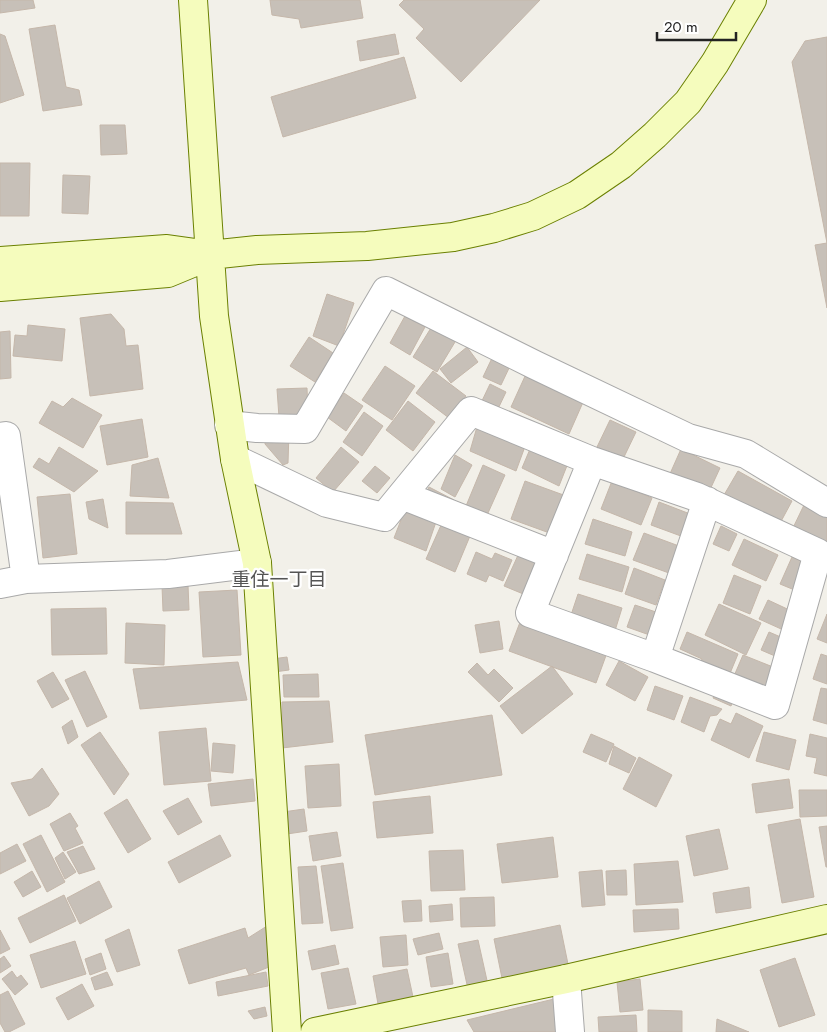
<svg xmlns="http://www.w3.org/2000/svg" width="827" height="1032" font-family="Jost,'Noto Sans JP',sans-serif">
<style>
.building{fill:#c7c0b8;stroke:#c5b7aa}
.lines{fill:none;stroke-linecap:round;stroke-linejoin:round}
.street-casing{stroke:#a9a9a9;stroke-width:30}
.secondary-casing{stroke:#6b8002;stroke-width:30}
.street{stroke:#fff;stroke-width:28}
.secondary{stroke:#f5fcbd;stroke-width:28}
.labels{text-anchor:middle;stroke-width:4.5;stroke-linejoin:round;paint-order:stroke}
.neighbourhood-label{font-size:19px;fill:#555;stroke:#fff}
</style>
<rect width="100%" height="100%" fill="#f2f0e9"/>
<!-- building -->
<path class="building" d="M0,0H33L35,8L0,13Z
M270,0H360L363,18L301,28L299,19L272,15Z
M404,0H540L461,82L416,38L424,29L399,5Z
M55,25L66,87L79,90L82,105L43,111L29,29Z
M0,34L5,36L24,95L0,103Z
M395,34L399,54L360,61L357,41Z
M827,37V308L815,245L827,243L792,62L805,41Z
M404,57L416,98L283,137L271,97Z
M100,125H125L127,154L101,155Z
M0,163H30L29,216H0Z
M63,175L90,176L88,214L62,213Z
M327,294L354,303L339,346L313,336Z
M111,314L124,329L126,346L138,345L143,389L90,396L80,318Z
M405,316L425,327L410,355L390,343Z
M434,323L458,337L437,372L413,357Z
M28,325L65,329L62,361L13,356L15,335L27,336Z
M10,331L11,378L0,379V332Z
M309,337L333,353L315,382L290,366Z
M467,347L478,362L451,383L440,369Z
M493,356L511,364L501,385L483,377Z
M385,366L415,386L392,420L362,400Z
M433,371L466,396L449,418L416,393Z
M526,374L584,400L569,434L511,407Z
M490,384L506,392L496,413L480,405Z
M307,388L308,415L279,417L277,389Z
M344,393L363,406L346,431L327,417Z
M72,398L102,415L83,448L39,423L52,401L63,407Z
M408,401L435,422L413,451L386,430Z
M364,412L383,426L362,456L343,442Z
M142,419L148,457L107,465L100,426Z
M479,420L527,441L516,471L470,451Z
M610,420L636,432L623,459L597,447Z
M265,430L289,431L288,463L283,465L265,444Z
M533,442L570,458L559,486L522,468Z
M59,447L98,471L74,492L33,467L39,458L49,464Z
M341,447L359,462L333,492L316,478Z
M681,449L720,468L708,494L669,476Z
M455,455L472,465L455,497L441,489Z
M158,458L169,498L130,496L132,465Z
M483,465L505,475L488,513L466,506Z
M375,466L390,478L377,493L362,481Z
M738,471L792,501L778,527L724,495Z
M525,481L569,497L555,535L511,519Z
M612,481L652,498L641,525L601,509Z
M429,487L454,500L450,508L425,496Z
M70,494L77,554L43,558L37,497Z
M103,499L108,528L89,519L86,502Z
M126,502L173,503L182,534H126Z
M659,502L698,517L689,539L651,525Z
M804,505L827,516V550L791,532Z
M406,507L437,519L426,551L394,538Z
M593,519L632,532L625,556L585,544Z
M442,523L470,536L455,572L426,559Z
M721,526L737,534L729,551L713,544Z
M644,533L679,546L669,573L633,560Z
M744,539L778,555L766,581L732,565Z
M476,552L492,559L495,553L512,560L503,581L489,575L486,582L467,574Z
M519,553L547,566L533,598L504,586Z
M587,554L629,567L622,592L579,579Z
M792,557L825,572L814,598L780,584Z
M634,568L665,580L656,605L625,594Z
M734,575L761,586L750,614L723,603Z
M188,585L189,610L163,611L162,586Z
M237,590L241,655L203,657L199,592Z
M578,594L622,608L614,634L569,621Z
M768,600L798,614L790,633L759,619Z
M719,604L761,623L746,655L705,635Z
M635,605L665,615L658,638L627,627Z
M106,608L107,654L52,655L51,609Z
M827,614V643L817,639Z
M522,617L608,650L596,683L509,651Z
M499,621L503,649L480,653L475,625Z
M126,623L165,625L164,665L125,663Z
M687,632L738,654L726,683L697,670L702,659L680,649Z
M769,632L783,638L775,656L761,650Z
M821,654L827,656V684L813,679Z
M743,655L778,669L767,697L731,683Z
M287,657L289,670L274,672L272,659Z
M619,661L648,677L635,701L606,685Z
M238,662L247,700L140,709L133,669Z
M477,663L488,675L494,669L513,688L499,702L468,672Z
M552,666L573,694L522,734L500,706Z
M85,671L107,717L87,727L65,680Z
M53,672L69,699L52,708L37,681Z
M318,674L319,697H284L283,675Z
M655,686L683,696L674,720L647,710Z
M821,688L827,689V724L813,720Z
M717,689L735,697L731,706L713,698Z
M690,697L722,709L717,715L710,716L704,732L681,722Z
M329,701L333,742L282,748V702Z
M736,713L763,726L749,758L711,740L720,719L731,724Z
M492,715L502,775L375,795L365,735Z
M72,720L78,737L68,744L62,727Z
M206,728L211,781L164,785L159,732Z
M100,732L129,774L114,795L81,745Z
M764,732L796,740L789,770L756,761Z
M591,734L614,744L606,762L583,752Z
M810,734L827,738V776L814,773L817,758L806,756Z
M213,743L235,745L233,773L211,771Z
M614,746L636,758L629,773L609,764Z
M639,757L672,775L656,807L623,789Z
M339,764L341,806L308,808L305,766Z
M42,768L59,794L49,806L29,816L11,783L32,779Z
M253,779L255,801L211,806L208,784Z
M789,779L793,808L756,813L752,784Z
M799,790H827V816L800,817Z
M430,796L433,833L377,838L373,802Z
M188,798L202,822L178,835L163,811Z
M127,799L151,839L128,853L104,813Z
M304,809L307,831L287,834L283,812Z
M70,813L78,826L75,828L83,843L64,851L50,824Z
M800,819L814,897L782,903L768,825Z
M827,826V867H826L819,827Z
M719,829L728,869L694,876L686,836Z
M337,832L341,856L313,861L309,836Z
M41,835L65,882L47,892L23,844Z
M220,835L231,856L179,883L168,862Z
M553,837L558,877L502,883L497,844Z
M17,844L26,861L0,874V853Z
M83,846L95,869L79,874L67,852Z
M463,850L465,890L431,891L429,851Z
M63,852L76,872L65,879L55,858Z
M678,861L683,902L636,905L634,864Z
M343,863L353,928L331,931L321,866Z
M316,866L323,923L302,924L298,867Z
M602,870L605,905L582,907L579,872Z
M626,870L627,895H607L606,871Z
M32,871L41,887L23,897L14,882Z
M99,881L112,907L80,924L67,898Z
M749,887L751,908L716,913L713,893Z
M64,895L76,921L30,943L18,918Z
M494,897L495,926L461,927L460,898Z
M421,900L422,921L404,922L402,901Z
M452,904L453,920L430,922L429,906Z
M678,909L679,929L634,932L633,910Z
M560,925L569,969L503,983L494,939Z
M267,926L279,963L249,975L246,968L189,984L178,950L245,928L248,938Z
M129,929L140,965L117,972L105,940Z
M0,930L10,949L0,954Z
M439,933L443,949L418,955L413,939Z
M406,935L408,965L383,967L380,937Z
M478,940L488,985L468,989L458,944Z
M75,941L86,974L41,988L30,955Z
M335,945L339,964L312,970L308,951Z
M101,953L106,969L90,975L85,959Z
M448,953L453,984L431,987L426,957Z
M4,956L11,966L0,973V959Z
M795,958L815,1015L779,1027L760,970Z
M348,968L356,1004L328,1009L321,973Z
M407,969L413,997L378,1004L373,976Z
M12,971L17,978L21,975L28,984L15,995L2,979Z
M107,972L113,985L95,990L91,978Z
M266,972L268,986L218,996L216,982Z
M640,979L643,1010L620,1012L617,982Z
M82,984L94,1006L68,1020L56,998Z
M8,991L25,1024L9,1032H5L0,1023V995Z
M554,999L562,1032H474L467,1020Z
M265,1007L267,1016L254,1019L248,1011Z
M648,1010L682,1011V1032H648Z
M636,1015L637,1032H599L598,1017Z
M717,1019L749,1032H716Z"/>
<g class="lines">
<defs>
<path id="street" d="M229,425L257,428L305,429L386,291L535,365L688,438L746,454L827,503
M0,437L6,436L26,579
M235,459L327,503L384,517L471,411L592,461L697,497L818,553L775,705L655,658L530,613L592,461
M402,495L554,555
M0,584L26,579L168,574L257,563
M655,658L707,501
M566,979L570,1032"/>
<path id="secondary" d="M193,0L214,316L235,459L257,563L287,1032
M0,261L167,249L210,255L257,250L367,246L453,237L494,228L533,216L577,195L621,165L655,135L688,102L715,63L752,0
M0,287L168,273L209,256
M315,1032L566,979L827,919"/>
</defs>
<!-- street casing -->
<use href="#street" class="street-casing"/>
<!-- secondary casing -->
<use href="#secondary" class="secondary-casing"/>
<!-- street -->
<use href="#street" class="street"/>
<!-- secondary -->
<use href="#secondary" class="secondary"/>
</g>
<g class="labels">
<!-- neighbourhood labels -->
<g class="neighbourhood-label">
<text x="279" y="586">重住一丁目</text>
</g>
</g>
<!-- scale -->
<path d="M657 32v8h79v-8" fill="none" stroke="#222222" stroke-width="2.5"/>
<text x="664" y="32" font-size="15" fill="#222222" stroke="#ffffff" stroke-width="4" paint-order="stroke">20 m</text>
</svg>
